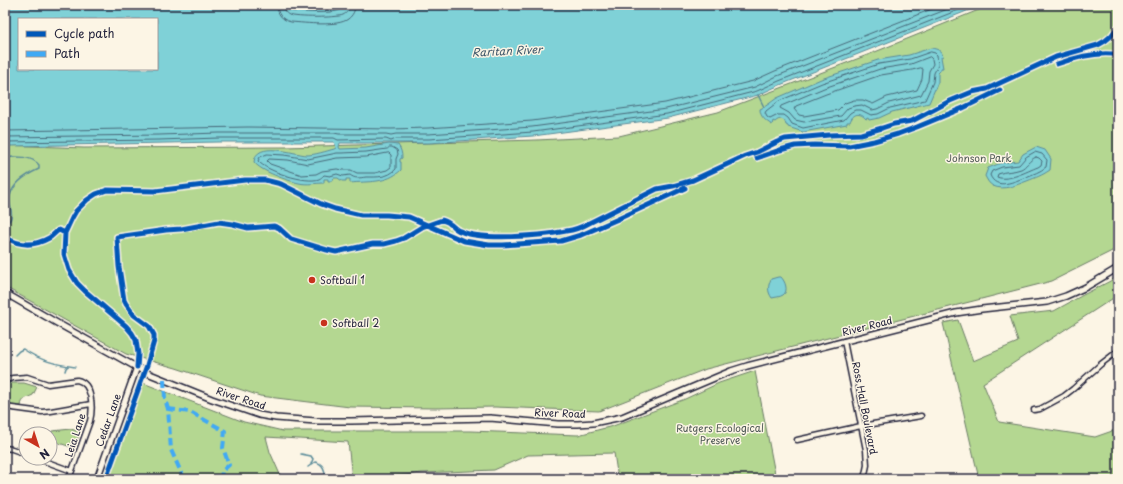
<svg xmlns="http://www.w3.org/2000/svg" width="1123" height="484" font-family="'Playpen Sans',sans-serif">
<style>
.green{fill:#b4d791;stroke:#6b7c66}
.water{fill:#7fd1d7;stroke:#5a8b99;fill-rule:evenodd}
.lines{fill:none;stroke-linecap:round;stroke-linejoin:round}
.shore{stroke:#476879;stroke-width:1}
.stream{stroke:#5a8b99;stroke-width:1.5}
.minor-casing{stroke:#22223b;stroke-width:7}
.tertiary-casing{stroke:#22223b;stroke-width:8}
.minor{stroke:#fcf5e5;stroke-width:4}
.tertiary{stroke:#fcf5e5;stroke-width:5}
.quiet{stroke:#3fa9f5;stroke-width:4;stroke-dasharray:8 4;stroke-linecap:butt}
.cycleway-casing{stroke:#fcf5e5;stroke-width:8}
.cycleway{stroke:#0057b8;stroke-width:5}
.poi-dot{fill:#c8321e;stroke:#fcf5e5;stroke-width:1.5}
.labels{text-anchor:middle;stroke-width:3;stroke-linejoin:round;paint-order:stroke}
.park-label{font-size:10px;fill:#4e5855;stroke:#fcf5e5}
.poi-label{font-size:10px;fill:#22223b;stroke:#fcf5e5;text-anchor:start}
.street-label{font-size:10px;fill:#22223b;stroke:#fcf5e5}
.water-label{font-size:11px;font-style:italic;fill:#3e576a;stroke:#fcf5e5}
</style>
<rect width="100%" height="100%" fill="#fcf5e5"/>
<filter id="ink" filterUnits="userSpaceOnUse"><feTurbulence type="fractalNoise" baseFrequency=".025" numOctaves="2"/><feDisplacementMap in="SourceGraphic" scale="8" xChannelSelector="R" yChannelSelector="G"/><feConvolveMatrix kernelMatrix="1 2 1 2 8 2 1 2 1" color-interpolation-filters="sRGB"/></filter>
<g filter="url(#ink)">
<!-- green -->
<path class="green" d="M991,5H1118V248L1052,281L706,369L599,411L495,407L436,408L350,407L260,396L176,368L126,354L5,287V145L84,148L285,147L537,140L619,136L718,112L870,54Z
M1118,277V295L983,383L999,422L1095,437L1118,429V479H979L943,323L958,320L973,361L1018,342L1010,316L1054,311L1083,295Z
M755,371L776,479H618L614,453L528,455L494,470L422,473L368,479H352L348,442L266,437L270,452L282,479H108L143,383L244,422L283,431H470L578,435L613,426L685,399L719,383Z
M24,383L37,387L33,395C27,398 22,398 21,406L8,405L9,399L5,398V385L9,383Z
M71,429L80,432L74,448L50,440L52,431Z"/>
<!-- water -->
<path class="water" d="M5,5C87,5 169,5 251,5C283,5 316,12 348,5H982L780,85L758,95L668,118L533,136L429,143H340L339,147L340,149L366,148L389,144L398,145C401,149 402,153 402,158L400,159V162H401V170C387,184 368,181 350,183V179H346V181H342L338,178H334L332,181H328V179H324V183C316,183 307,185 299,183C288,181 260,171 254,162C256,140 293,154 307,155C314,155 327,151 334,149L336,148L334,142H219L11,146L5,145ZM19,19H157V69H19Z
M931,48C937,49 941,50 943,56L941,57L943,68H941V70L938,73V82L929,103L892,112L879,118L869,120L868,118L866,119C860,112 853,113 850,122H847V124L803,132L788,127V126L786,125C785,119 780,117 775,122L773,121L772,125C766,121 760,117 760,109C767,106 771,102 777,98L821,79L878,60L909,55Z
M1036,147L1045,150L1051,159L1050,170C1041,176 1037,177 1027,181C1016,185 1004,191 993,186C989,184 987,180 985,176L988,168L1001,163L1018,161L1023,154Z
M778,277H781C785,281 789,291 783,295C780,297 776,297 772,298C767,291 768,286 771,279Z"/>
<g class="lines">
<!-- shore -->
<path class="shore" d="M277,5C277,14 282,20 291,22C305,23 338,27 348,19C353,15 355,11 355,5
M283,5C283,9 285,13 289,15C296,18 336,18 343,15C347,13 349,10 349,5
M288,5L289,9L292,11C303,12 336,15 343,8L344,5
M931,52L935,53L937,55L938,65L934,73L933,82L925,100L890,108L878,114L871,115L861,110H855L850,113L844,120L803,128L792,124L788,118L784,115H778L770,119L767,117L765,113L766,111L779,101L822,83L879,64L910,59Z
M930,57L932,59L933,64L929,71L928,81L921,95L889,103L877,109L872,110L862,105L854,106L848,108L841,116L804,122L795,120L789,113L780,108L781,106L824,88L880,69L911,64Z
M921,68L923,69L922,79L917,90L887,97L873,104L863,100H854L845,103L838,110L804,116L799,115L794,109L796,106L826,94L881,75L912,70Z
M5,131L248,127L391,129L428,128L532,121L665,103L753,81L775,71L942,5
M5,137L159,135L219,133H334L339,134H386L391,135L396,134H428L532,127L666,109L755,87L777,76L958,5
M5,142L159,140L219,138H334L338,140L386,139L391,141L396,139H429L533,132L667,114L757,91L779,81L971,5
M390,147H392L397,150L398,154L396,159V169C388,178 377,177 366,177C359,178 355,179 350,175L343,176L337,174L330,176L324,175C322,177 321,178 319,179C306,184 266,171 258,161L260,157L267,154L284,155L308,159L337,153H341L366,152L387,149Z
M1035,152L1042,154L1047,160L1046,167C1040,172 1033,174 1026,177C1015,181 996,191 990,175L992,171L1002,167L1019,165L1026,157Z
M389,153L391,155V167L387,170L375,173H357L351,170H344L337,169L322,171L316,174L302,175L270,164L267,161L269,159L288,160L308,164L337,158L366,157Z
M1036,157L1039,158L1042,161L1041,165L1038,167C1027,171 1008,182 997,177L998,174C1005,171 1013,172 1021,169C1026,167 1029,160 1036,157Z"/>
<!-- stream -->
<path class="stream" d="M758,95L764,107
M5,155L8,145
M5,158C16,156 32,156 39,165V169C28,174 13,183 10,196C7,206 18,216 5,225
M15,355L19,351L23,349C41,361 55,364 75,367
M65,371L66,368L68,366
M301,454L311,456L313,459L311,464
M308,467L315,462C323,463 326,471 325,479"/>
<defs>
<path id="minor" d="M844,341L866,450L867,465L864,479
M5,380L13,378L27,377L48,384L77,380C93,383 93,409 90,421L69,479
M5,407L42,412L51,411L91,404
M1034,410L1040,409L1064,396L1073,389L1101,364L1118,351
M797,440L861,426L921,416
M5,448L12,449L26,454
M36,458L72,471"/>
<path id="tertiary" d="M5,293L57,323L145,372L212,399L259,415L276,418L316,421H351L490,418L558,424H578L593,423L622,417L636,411L731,371L747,366L956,313L982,309L1047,302L1066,296L1086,287L1118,268
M97,479L137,367"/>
</defs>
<!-- minor casing -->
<use href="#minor" class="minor-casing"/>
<!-- tertiary casing -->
<use href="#tertiary" class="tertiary-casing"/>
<!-- minor -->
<use href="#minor" class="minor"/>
<!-- tertiary -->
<use href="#tertiary" class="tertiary"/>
<!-- quiet -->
<path class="quiet" d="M164,379L165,399L168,409L171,450L184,479
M168,409L190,412L225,431L223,448L229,465L222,471L221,479"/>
<defs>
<path id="cycleway" d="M1057,64C1074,58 1100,51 1118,55
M757,158L780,150L795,146L814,145L849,146L874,141L898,134L917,127L963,108L1000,90
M5,237C19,246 33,247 49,238C53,236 55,232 59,230L65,233
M137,367L138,354L136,340L132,333L126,326L85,291L77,283L69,270L64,254L65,233L72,218L76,211L87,200L96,194L107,190L155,191L245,180H265L281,184L321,204L335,209L361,215H387L409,217L464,241L489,245H503L561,241L581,235L618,219L685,188
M106,479L147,365L154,341V335L149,326L134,315L126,304L124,300L119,267L117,237L166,230L181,229L219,222L233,224L248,228L274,226L279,228L291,239L327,250L336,252L373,244H384L396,241L404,238L422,227L442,220C445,221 448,222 450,224C453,226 456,230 460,231C482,241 542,236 566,231C574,230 582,227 589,223L657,189L673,186L693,180L745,156L757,152L777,142L785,139L829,135L861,134L882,128L894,124L912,121L950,101L972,92L987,89L1056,57L1098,45L1105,41L1111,36L1118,27"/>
</defs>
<!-- cycleway casing -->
<use href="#cycleway" class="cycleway-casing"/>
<!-- cycleway -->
<use href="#cycleway" class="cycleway"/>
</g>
</g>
<!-- markers -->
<g class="poi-dot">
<circle cx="312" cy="280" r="4"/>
<circle cx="324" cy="323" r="4"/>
</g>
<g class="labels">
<!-- park labels -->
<g class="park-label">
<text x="979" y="162">Johnson Park</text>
<text x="720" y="432">Rutgers Ecological<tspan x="720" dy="12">Preserve</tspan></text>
</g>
<!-- poi labels -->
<g class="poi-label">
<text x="320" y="284">Softball 1</text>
<text x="332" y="327">Softball 2</text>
</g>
<!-- street labels -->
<g class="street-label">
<text transform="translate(867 326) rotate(-14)" y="4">River Road</text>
<text transform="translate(241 398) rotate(18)" y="4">River Road</text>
<text transform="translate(865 408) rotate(79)" y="4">Ross Hall Boulevard</text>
<text transform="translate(560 413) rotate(2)" y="4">River Road</text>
<text transform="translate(108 420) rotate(-70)" y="4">Cedar Lane</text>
<text transform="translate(75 435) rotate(-72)" y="4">Leia Lane</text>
</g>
<!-- water labels -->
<g class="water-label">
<text transform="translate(507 51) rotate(-3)" y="4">Raritan River</text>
</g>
</g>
<!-- margin -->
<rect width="1123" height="484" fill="none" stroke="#fcf5e5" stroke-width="20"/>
<rect x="10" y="10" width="1103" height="464" fill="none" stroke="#22223b" stroke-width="1.5" filter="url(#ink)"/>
<!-- legend -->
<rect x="18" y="18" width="140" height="52" fill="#fcf5e5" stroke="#a5a1a1"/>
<rect x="26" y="31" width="20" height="6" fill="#0057b8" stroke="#a5a1a1"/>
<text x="54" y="38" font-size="12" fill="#22223b">Cycle path</text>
<rect x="26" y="51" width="20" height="6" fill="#3fa9f5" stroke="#a5a1a1"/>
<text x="54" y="58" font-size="12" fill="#22223b">Path</text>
<!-- north arrow -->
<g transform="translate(38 446) rotate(141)"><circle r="19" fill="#fcf5e5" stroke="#a5a1a1"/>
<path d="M0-3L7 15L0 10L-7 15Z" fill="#c8321e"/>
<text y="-6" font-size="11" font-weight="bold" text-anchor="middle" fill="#22223b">N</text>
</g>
</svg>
